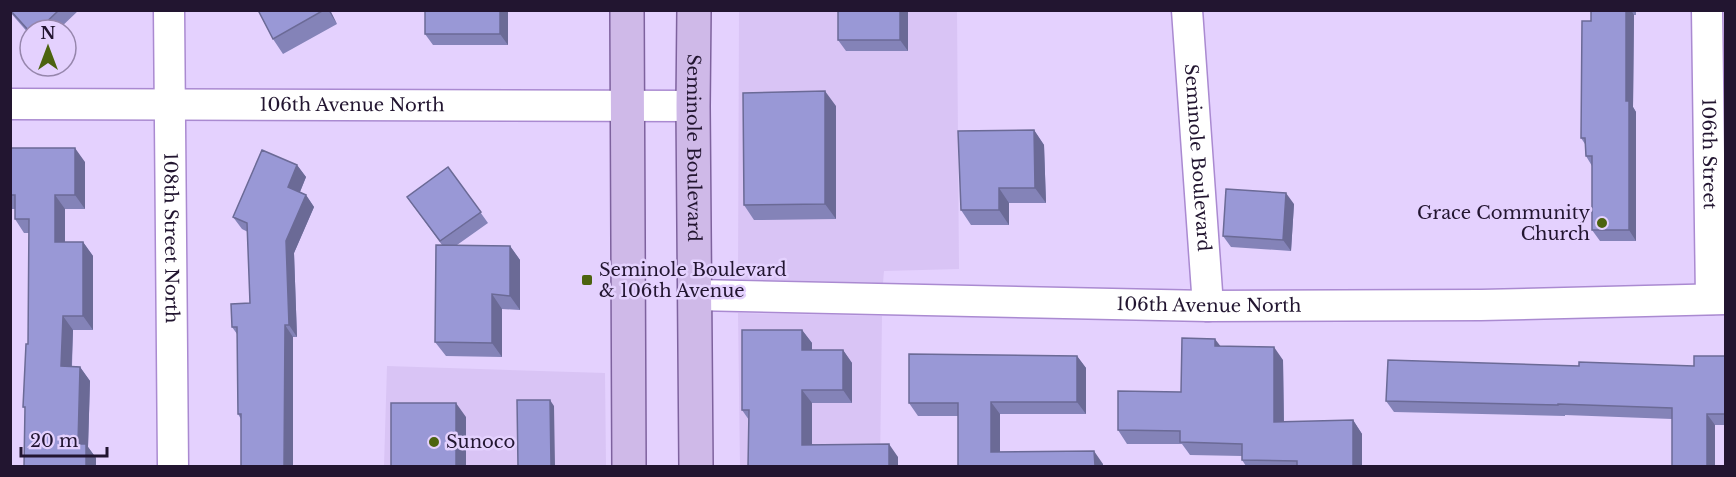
<svg xmlns="http://www.w3.org/2000/svg" width="1736" height="477" font-family="'Libre Baskerville',serif">
<style>
.built{fill:#d9c4f5}
.lines{fill:none;stroke-linecap:round;stroke-linejoin:round}
.street-casing{stroke:#aa8ad1;stroke-width:33}
.primary-casing{stroke:#7e629e;stroke-width:36}
.street{stroke:#fff;stroke-width:30}
.primary{stroke:#cfb9e8;stroke-width:33}
.wall{fill:#8483b8}
.shaded-wall{fill:#6b6a96}
.building{fill:#9998d6;stroke:#6b6a96;stroke-width:1.5}
.poi-dot{fill:#4c630f;stroke:#e4d1fe;stroke-width:2}
.labels{text-anchor:middle;stroke-width:5;stroke-linejoin:round;paint-order:stroke}
.street-label{font-size:18px;fill:#221530;stroke:#e4d1fe}
.poi-label{font-size:18px;fill:#221530;stroke:#e4d1fe;text-anchor:start}
</style>
<rect width="100%" height="100%" fill="#e4d1fe"/>
<!-- built -->
<path class="built" d="M739,11H957L959,269L884,271L883,283L738,279Z
M738,313L882,316L880,466H740Z
M387,366L605,373L606,466H384Z"/>
<g class="lines">
<defs>
<g id="street">
<path id="s1" d="M169,10L173,466"/>
<path id="s2" d="M1187,10L1208,306"/>
<path id="s3" d="M1707,10L1711,299"/>
<path id="s4" d="M10,104L693,106"/>
<path id="s5" d="M695,295L1208,306L1481,305L1726,299"/>
</g>
<g id="primary">
<path d="M627,10L629,466"/>
<path id="s6" d="M694,10L693,106L696,466"/>
</g>
</defs>
<!-- street casing -->
<use href="#street" class="street-casing"/>
<!-- primary casing -->
<use href="#primary" class="primary-casing"/>
<!-- street -->
<use href="#street" class="street"/>
<!-- primary -->
<use href="#primary" class="primary"/>
</g>
<!-- wall -->
<path class="wall" d="M10,10H79L58,30H30V35L16,19L10,12Z
M258,10H330L337,24L283,54L273,39Z
M508,10V45H433L425,34Z
M838,10H908V51H846L838,40Z
M1591,10H1636V15H1634L1633,107L1636,112V241H1600L1592,230V166L1586,156L1585,144L1581,138L1591,21Z
M836,106V219L754,220L744,205Z
M1034,130L1044,145L1046,203H1009V225H971L961,210Z
M10,148L85,162V209H65V242H83L93,256V330H73L72,366L80,367L90,381L88,447L96,458V466L23,407L28,344L29,233H24L15,219V209H10Z
M297,165L306,177L300,192L306,195L314,207L294,253L297,337H293V466H241V419L238,414L237,334L232,327L250,303L248,232L242,229L233,217Z
M448,167L488,223L457,245L510,246L520,260V310L502,309V357L446,356L435,342L442,245L407,197Z
M1294,204L1291,251L1231,247L1223,236Z
M802,330L812,343V350H843L852,363V403H812V444L898,457V466H748L749,420L742,410Z
M1220,346L1283,360L1284,422L1353,420L1362,434V466H1246L1242,460V456L1190,455L1182,444H1127L1118,430L1181,392Z
M1077,356L1086,368V414H1000V452L1103,464V466H958V416H918L909,403Z
M1725,356V425H1715L1672,419L1565,415V416L1394,412L1386,401L1579,366H1694Z"/>
<!-- shaded-wall -->
<path class="shaded-wall" d="M328,10H330L337,24Z
M500,10H508V45L500,34Z
M900,10H908V51L900,40Z
M1626,10H1631L1634,15L1633,107L1636,112V241L1629,230L1626,101Z
M825,91L836,106V219L825,204Z
M1034,130L1044,145L1046,203L1035,188Z
M75,148L85,162V209L75,195Z
M297,165L306,177L297,199L288,187Z
M999,188L1009,203V225L999,210Z
M1286,193L1294,204L1291,251L1283,240Z
M55,195L65,209V256L55,242Z
M306,195L314,207L294,253L297,337L289,325L286,241Z
M83,242L93,256V330L83,316Z
M510,246L520,260V310L510,296Z
M492,294L502,309V357L492,343Z
M63,316L73,330L71,380L61,366Z
M285,325L293,337V466H284Z
M802,330L812,343V363L802,350Z
M1215,339L1225,352L1215,346Z
M1274,347L1283,360L1284,435L1274,422Z
M843,350L852,363V403L843,390Z
M1077,356L1086,368V414L1077,402Z
M80,367L90,381L88,447L96,458V466H86L78,444Z
M802,390L812,403V458L802,445Z
M550,400L554,406L555,466H551Z
M991,402L1000,414V465L991,452Z
M456,403L466,417V466H456Z
M1707,414L1715,425V466H1707Z
M1353,420L1362,434V466H1353Z
M889,444L898,457V466H889Z
M1094,451L1103,464V466H1095Z"/>
<!-- building -->
<path class="building" d="M10,10H59L38,30H30V32Z
M258,10H324L273,39Z
M425,10H500V34H425Z
M838,10H900V40H838Z
M1591,10H1626V101H1629V230H1592V156H1586L1585,138H1581L1582,21H1591Z
M825,91V204L744,205L743,93Z
M1034,130L1035,188H999V210H961L958,131Z
M10,148H75V195H55V242H83V316H63L61,366L80,367L78,444H86V466H24L25,407H23L26,344H28L29,219H15V195H10Z
M262,150L297,165L288,187L306,195L286,241L289,325H285L284,466H241V414H238L237,327H232L231,304L250,303L247,223L233,217Z
M448,167L481,212L440,241L407,197Z
M1226,189L1286,193L1283,240L1223,236Z
M436,245L510,246V296L492,294V343L435,342Z
M742,330H802V350H843V390H802V445L889,444V466H748L749,410H742Z
M1182,338L1215,339V346L1274,347V422L1353,420V466H1297V461L1242,460V444L1180,442V431L1118,430V391L1181,392Z
M909,354L1077,356V402H991V452L1094,451L1095,466H958V403H909Z
M1694,356H1725V414H1707V466H1672V408L1558,404V405L1386,401L1388,360L1579,366V362L1694,366Z
M517,400H550L551,466H518Z
M391,403H456V466H391Z"/>
<!-- markers -->
<g class="poi-dot">
<circle cx="1602" cy="223" r="6"/>
<rect x="581" y="274" width="12" height="12" rx="3"/>
<circle cx="434" cy="442" r="6"/>
</g>
<g class="labels">
<!-- street labels -->
<g class="street-label">
<text dy="6" stroke="none"><textPath href="#s4" startOffset="342">106th Avenue North</textPath></text>
<text dy="6" stroke="none"><textPath href="#s6" startOffset="138">Seminole Boulevard</textPath></text>
<text dy="6" stroke="none"><textPath href="#s3" startOffset="144">106th Street</textPath></text>
<text dy="6" stroke="none"><textPath href="#s2" startOffset="148">Seminole Boulevard</textPath></text>
<text dy="6" stroke="none"><textPath href="#s1" startOffset="228">108th Street North</textPath></text>
<text dy="6" stroke="none"><textPath href="#s5" startOffset="514">106th Avenue North</textPath></text>
</g>
<!-- poi labels -->
<g class="poi-label">
<text x="1590" y="219" text-anchor="end">Grace Community<tspan x="1590" dy="21">Church</tspan></text>
<text x="599" y="276">Seminole Boulevard<tspan x="599" dy="21">&amp; 106th Avenue</tspan></text>
<text x="446" y="448">Sunoco</text>
</g>
</g>
<!-- border -->
<rect width="1736" height="477" fill="none" stroke="#221530" stroke-width="24"/>
<!-- north arrow -->
<g transform="translate(48 48)"><circle r="28" fill="#e4d1fe" stroke="#9686ac" stroke-width="1.5"/>
<path d="M0-4.5L10 22L0 15L-10 22Z" fill="#4c630f"/>
<text y="-9" font-size="16" font-weight="bold" text-anchor="middle" fill="#221530">N</text>
</g>
<!-- scale -->
<path d="M21 447v9h86v-9" fill="none" stroke="#221530" stroke-width="3"/>
<text x="30" y="447" font-size="18" fill="#221530" stroke="#e4d1fe" stroke-width="4.5" paint-order="stroke">20 m</text>
</svg>
